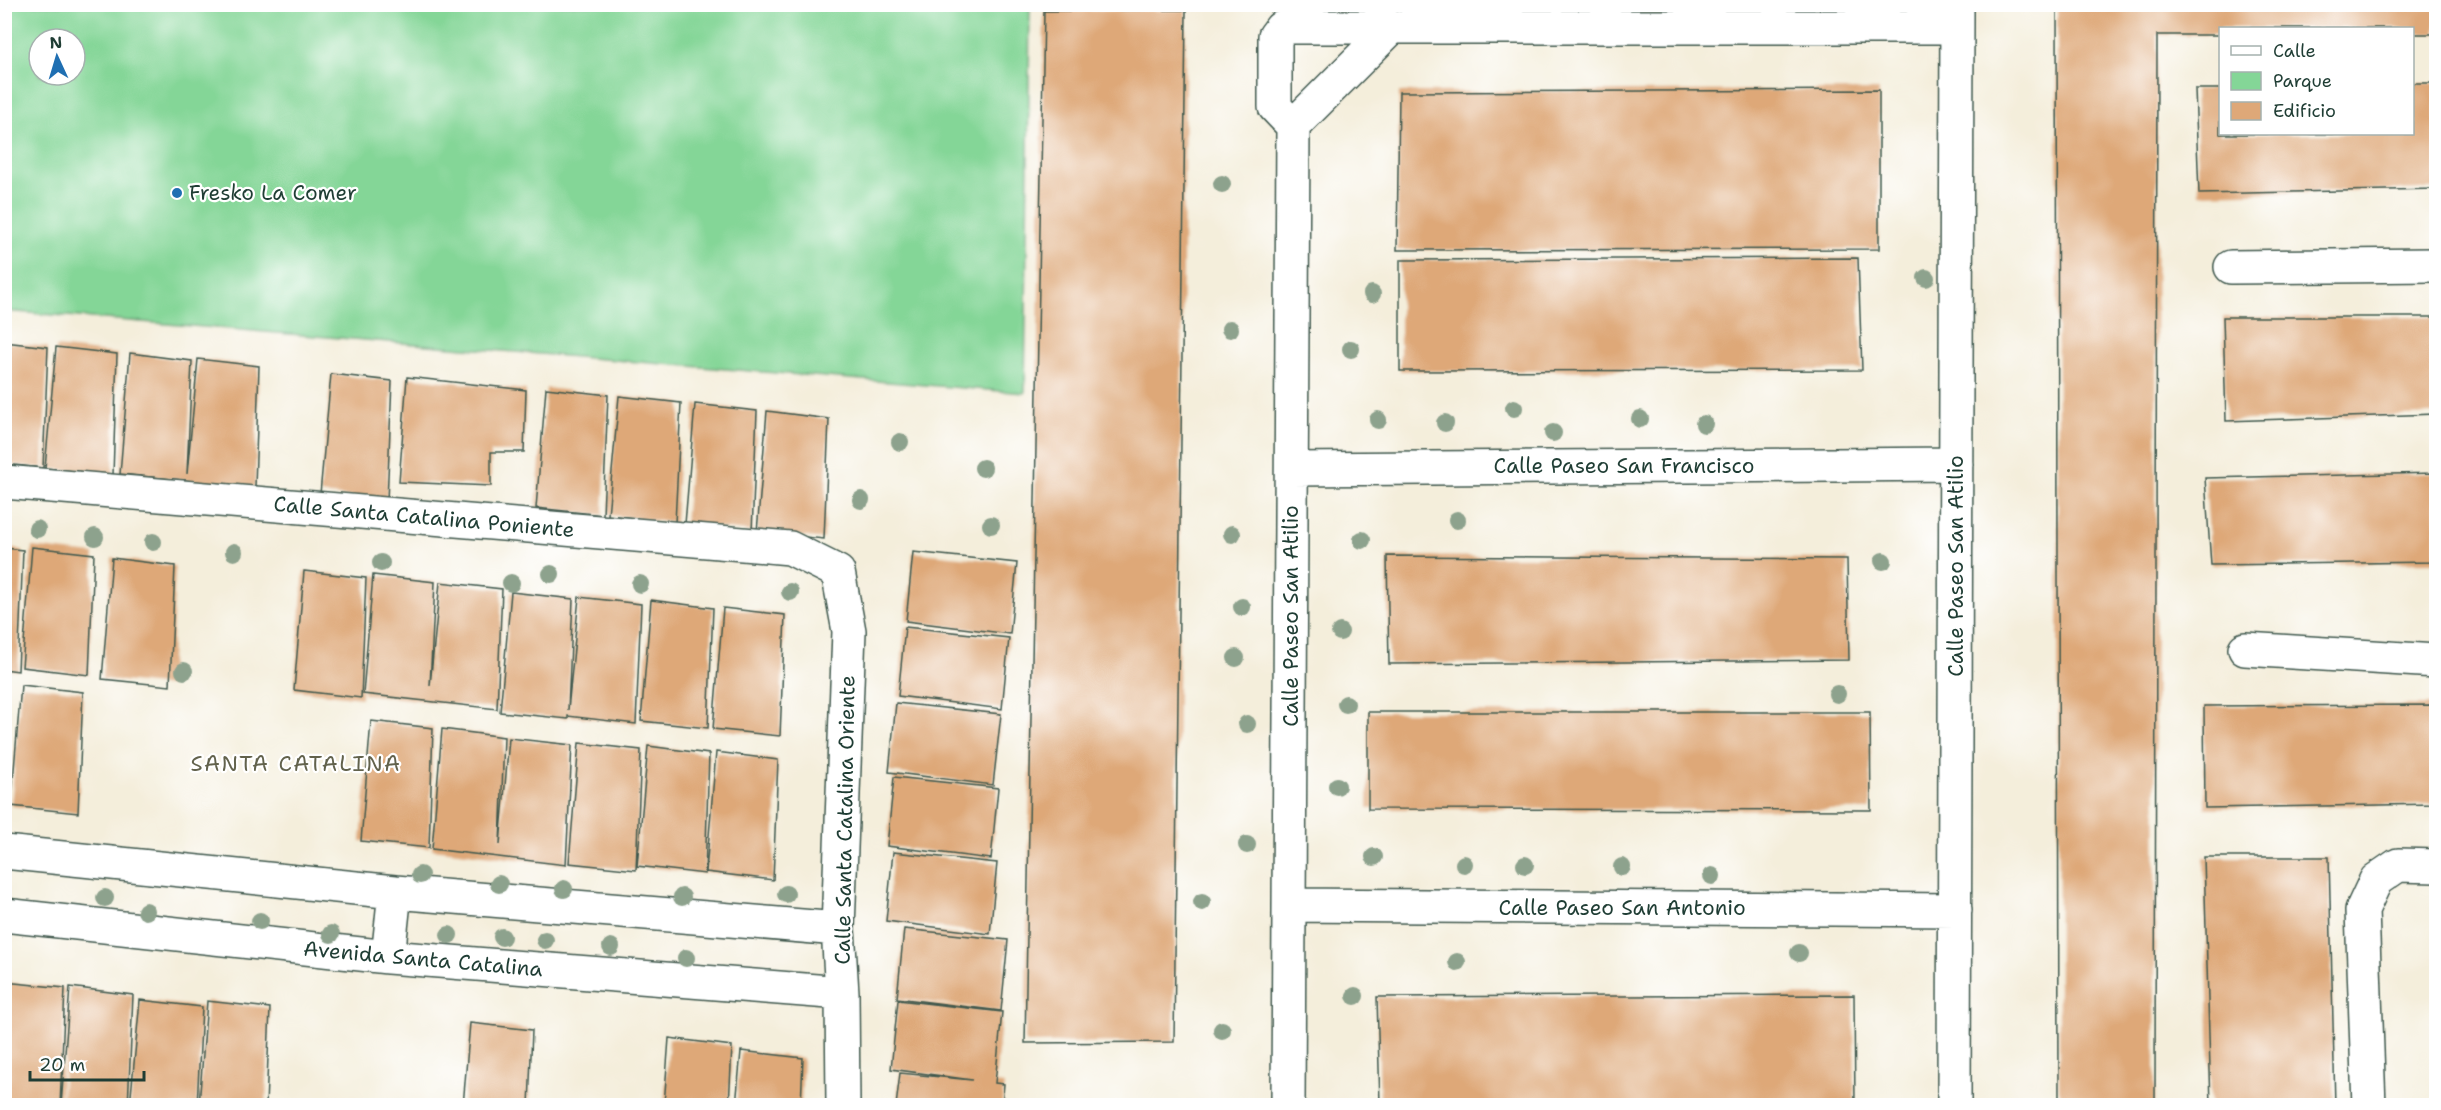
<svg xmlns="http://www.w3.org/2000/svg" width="2441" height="1110" font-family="'Shantell Sans',sans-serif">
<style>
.green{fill:#84d697;stroke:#528a66;stroke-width:1.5;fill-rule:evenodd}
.building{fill:#dea878}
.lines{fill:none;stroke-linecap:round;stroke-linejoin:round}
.street-casing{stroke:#3f584d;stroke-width:36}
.street{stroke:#fff;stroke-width:33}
.tree{fill:#8da28d}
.poi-dot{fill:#1f6fb2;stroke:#fff;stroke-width:2}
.labels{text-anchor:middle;stroke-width:4.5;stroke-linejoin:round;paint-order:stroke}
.poi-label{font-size:21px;fill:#1f3d34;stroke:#fff;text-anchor:start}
.street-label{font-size:21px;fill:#1f3d34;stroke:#fff}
.neighbourhood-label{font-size:22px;letter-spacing:1.5px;fill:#62624c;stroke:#fff}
</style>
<rect width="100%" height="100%" fill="#fff"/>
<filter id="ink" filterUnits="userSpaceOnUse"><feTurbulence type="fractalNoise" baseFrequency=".0167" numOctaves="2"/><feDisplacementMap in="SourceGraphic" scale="12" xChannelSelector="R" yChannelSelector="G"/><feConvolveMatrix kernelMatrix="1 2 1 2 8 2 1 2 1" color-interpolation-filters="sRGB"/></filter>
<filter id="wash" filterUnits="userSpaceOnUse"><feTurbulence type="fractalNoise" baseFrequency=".008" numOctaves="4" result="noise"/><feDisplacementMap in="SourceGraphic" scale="24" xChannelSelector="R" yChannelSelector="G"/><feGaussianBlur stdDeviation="1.35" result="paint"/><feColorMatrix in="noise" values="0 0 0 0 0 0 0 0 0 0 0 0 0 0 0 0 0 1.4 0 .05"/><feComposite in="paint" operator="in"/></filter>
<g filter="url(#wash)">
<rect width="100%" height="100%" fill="#f4eedb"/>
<!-- green -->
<path class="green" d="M4,5H1030L1025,393L5,311ZM39,39H75V75H39Z"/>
<g id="blocks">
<!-- building -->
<path class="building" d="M2057,4H2436V34H2412V28H2220V35H2157L2155,1106H2059Z
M1186,10L1174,1042L1025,1043L1044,11Z
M2412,83H2436V189L2199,194L2195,89H2220V134H2412Z
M1879,90V249L1397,250L1399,92Z
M1858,258L1862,370L1400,371V260Z
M2223,317H2436V414L2226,421Z
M4,342L48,347L43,468L4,464Z
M56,347L117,354L113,475L45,468Z
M130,353L192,361L187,474L198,359L259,366L255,487L120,474Z
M331,374L392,381L387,501L320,494Z
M407,377L526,390L524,452H491V486L399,482Z
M546,388L608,395L603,515L536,508Z
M619,396L681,403L675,523L608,515Z
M695,404L757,411L752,532L685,524Z
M767,411L829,419L824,539L757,532Z
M2436,473V562L2211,565L2205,478Z
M32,547L94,554L89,675L22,667Z
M4,548L23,550L18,671L4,669Z
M913,552L1017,563L1010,634L906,621Z
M1387,556L1847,559L1849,660L1389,664Z
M112,558L175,566L170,686L102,679Z
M304,571L366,578L361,698L294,690Z
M373,575L435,582L430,686L440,582L502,589L497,709L363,694Z
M511,592L573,599L568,710L579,597L641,604L636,724L568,716V719L500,712Z
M651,600L713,608L708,728L641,721Z
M723,608L785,615L780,736L713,729Z
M905,627L1009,638L1002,709L898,696Z
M21,685L83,692L78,813L11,806Z
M896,703L1001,714L993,785L889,772Z
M2436,705V804L2205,808L2204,706Z
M1368,712H1870L1871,810L1368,809Z
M371,721L433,728L429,848L361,841Z
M442,729L504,737L500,845L509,738L572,745L566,865L432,849Z
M579,743L641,750L636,870L569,863Z
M648,746L709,754L705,874L637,866Z
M716,752L778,760L773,880L706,872Z
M894,777L998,788L991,859L887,846Z
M893,852L997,863L990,934L886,921Z
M2204,857H2329L2335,1106H2211Z
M904,929L1008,940L1001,1011L897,998Z
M4,982L65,988L60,1106L4,1103Z
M70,987L133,995L128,1106H61Z
M1854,995L1855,1106L1380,1104L1377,997Z
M140,1000L202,1007L197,1106H130Z
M898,1000L1002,1012L995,1083L1004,1084L1002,1106H896L900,1073L972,1080L891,1069Z
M207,1001L270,1008L266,1106H199Z
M470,1023L532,1030L529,1106H463Z
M669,1038L732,1046L729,1106H664Z
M741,1051L803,1058L801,1106H736Z"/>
</g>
</g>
<g filter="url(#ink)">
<use href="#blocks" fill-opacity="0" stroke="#3f584d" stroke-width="1.5"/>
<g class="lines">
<defs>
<path id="street" d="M1293,126L1392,27
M2231,267L2436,265
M1292,469L1956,464
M4,482L790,548L838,572L849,631L838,929L842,993L843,1106
M2245,649L2436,661
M4,852L395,892L838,929
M1289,905L1955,910
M4,915L388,957L842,993
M388,957L395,892
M1288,1106L1293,126L1275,107V36L1281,28L1289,27H1957
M1954,1106L1957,6
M2369,1106L2362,910L2376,880L2398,865L2436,866"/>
</defs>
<!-- street casing -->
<use href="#street" class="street-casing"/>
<!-- street -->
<use href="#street" class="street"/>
</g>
<!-- trees -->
<g class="tree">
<circle cx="1222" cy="184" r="9"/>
<circle cx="1926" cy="278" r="9"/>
<circle cx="1372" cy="294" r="9"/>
<circle cx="1230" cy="329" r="9"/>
<circle cx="1351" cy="349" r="9"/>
<circle cx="1514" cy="408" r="9"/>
<circle cx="1640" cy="419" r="9"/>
<circle cx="1378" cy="420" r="9"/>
<circle cx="1445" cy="423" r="9"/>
<circle cx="1704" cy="424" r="9"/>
<circle cx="1553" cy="433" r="9"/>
<circle cx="900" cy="442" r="9"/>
<circle cx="983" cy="468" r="9"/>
<circle cx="861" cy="500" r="9"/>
<circle cx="1457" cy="520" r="9"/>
<circle cx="991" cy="525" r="9"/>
<circle cx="37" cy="529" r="9"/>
<circle cx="1232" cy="534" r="9"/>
<circle cx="95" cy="537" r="9"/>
<circle cx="1362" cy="540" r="9"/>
<circle cx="153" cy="542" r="9"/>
<circle cx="234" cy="552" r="9"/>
<circle cx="1883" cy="561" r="9"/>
<circle cx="381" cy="563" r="9"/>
<circle cx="551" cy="574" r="9"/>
<circle cx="511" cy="583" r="9"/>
<circle cx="640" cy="584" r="9"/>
<circle cx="790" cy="592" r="9"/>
<circle cx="1242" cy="607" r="9"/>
<circle cx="1340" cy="632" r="9"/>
<circle cx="1236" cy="658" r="9"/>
<circle cx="184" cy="671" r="9"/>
<circle cx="1837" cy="694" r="9"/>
<circle cx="1346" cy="704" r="9"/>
<circle cx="1247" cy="724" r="9"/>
<circle cx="1337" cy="786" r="9"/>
<circle cx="1247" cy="845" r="9"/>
<circle cx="1374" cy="857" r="9"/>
<circle cx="1464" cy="864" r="9"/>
<circle cx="1525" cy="865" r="9"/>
<circle cx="1622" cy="867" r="9"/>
<circle cx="420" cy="875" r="9"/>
<circle cx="1712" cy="876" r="9"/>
<circle cx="499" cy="884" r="9"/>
<circle cx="564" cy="889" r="9"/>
<circle cx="786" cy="894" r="9"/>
<circle cx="682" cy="897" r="9"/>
<circle cx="105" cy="898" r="9"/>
<circle cx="1202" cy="902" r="9"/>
<circle cx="146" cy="911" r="9"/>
<circle cx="260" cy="921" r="9"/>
<circle cx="331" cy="934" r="9"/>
<circle cx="449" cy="935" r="9"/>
<circle cx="502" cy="937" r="9"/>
<circle cx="545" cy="940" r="9"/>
<circle cx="611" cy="947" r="9"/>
<circle cx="1799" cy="953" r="9"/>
<circle cx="686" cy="958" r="9"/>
<circle cx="1457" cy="962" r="9"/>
<circle cx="1355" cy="996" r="9"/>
<circle cx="1222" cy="1030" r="9"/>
</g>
</g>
<!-- markers -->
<circle class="poi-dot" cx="177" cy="193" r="6"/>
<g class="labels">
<!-- poi labels -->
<g class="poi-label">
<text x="189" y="200">Fresko La Comer</text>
</g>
<!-- street labels -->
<g class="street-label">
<text x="1624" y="473">Calle Paseo San Francisco</text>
<text transform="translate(424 517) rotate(5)" y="7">Calle Santa Catalina Poniente</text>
<text transform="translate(1956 566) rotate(-90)" y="7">Calle Paseo San Atilio</text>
<text transform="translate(1291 616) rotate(-90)" y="7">Calle Paseo San Atilio</text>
<text transform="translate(845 820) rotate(-89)" y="7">Calle Santa Catalina Oriente</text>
<text x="1622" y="915">Calle Paseo San Antonio</text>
<text transform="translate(423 959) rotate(5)" y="7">Avenida Santa Catalina</text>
</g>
<!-- neighbourhood labels -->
<g class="neighbourhood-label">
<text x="296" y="771">SANTA CATALINA</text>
</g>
</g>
<!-- margin -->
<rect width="2441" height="1110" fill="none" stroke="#fff" stroke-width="24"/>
<!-- legend -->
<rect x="2219" y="27" width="195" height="108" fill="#ffffff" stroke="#a5b1ae" stroke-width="1.5"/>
<rect x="2231" y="46" width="30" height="9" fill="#ffffff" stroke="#a5b1ae" stroke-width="1.5"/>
<text x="2273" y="57" font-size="18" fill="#1f3d34">Calle</text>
<rect x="2231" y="72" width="30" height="18" fill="#84d697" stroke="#a5b1ae" stroke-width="1.5"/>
<text x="2273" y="87" font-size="18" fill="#1f3d34">Parque</text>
<rect x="2231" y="102" width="30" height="18" fill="#dea878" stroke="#a5b1ae" stroke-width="1.5"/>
<text x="2273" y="117" font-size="18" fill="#1f3d34">Edificio</text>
<!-- north arrow -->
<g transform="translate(57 57) rotate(356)"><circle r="28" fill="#ffffff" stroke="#a5b1ae" stroke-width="1.5"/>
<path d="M0-4.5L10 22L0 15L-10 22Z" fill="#1f6fb2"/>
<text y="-9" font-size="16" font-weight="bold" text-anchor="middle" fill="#1f3d34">N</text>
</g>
<!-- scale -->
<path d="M30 1071v9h114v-9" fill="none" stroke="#1f3d34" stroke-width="3"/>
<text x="39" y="1071" font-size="18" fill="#1f3d34" stroke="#ffffff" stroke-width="4.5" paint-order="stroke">20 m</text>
</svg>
